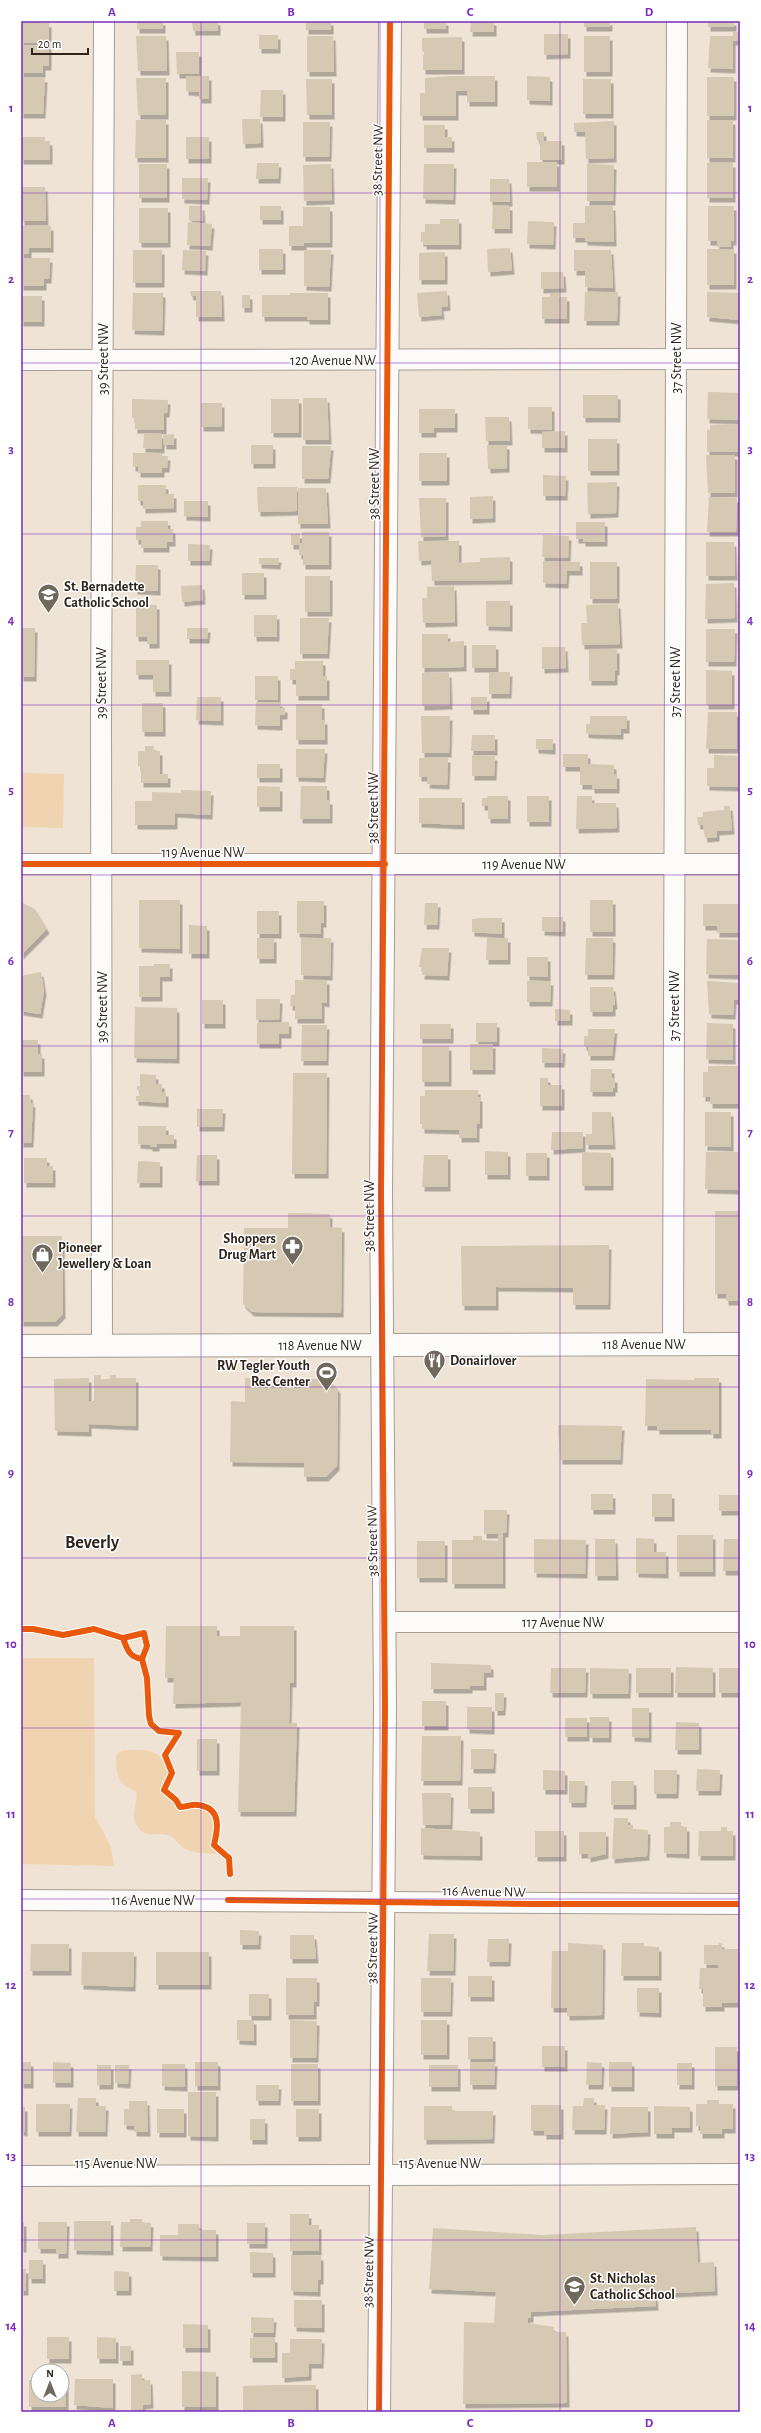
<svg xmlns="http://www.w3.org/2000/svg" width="761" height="2433" font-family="'Alegreya Sans',sans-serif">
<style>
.green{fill:#f0d4b1}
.building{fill:#d6c9b3;filter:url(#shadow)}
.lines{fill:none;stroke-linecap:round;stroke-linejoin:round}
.street-casing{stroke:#a79e93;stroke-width:22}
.secondary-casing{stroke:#a79e93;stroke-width:24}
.street{stroke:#fcfbf9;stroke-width:20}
.secondary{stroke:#fcfbf9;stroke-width:22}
.cycleway-casing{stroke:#fff;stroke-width:8}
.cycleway{stroke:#e8590c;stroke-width:6}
.grid{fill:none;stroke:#7b2cbf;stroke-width:1;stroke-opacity:0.55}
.labels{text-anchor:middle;stroke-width:3;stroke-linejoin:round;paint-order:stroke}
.street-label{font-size:14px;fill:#2e261d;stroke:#fff}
.poi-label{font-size:14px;font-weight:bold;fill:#2e261d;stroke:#fff;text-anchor:start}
.district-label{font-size:18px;font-weight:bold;fill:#2e261d;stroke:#fff}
.neatline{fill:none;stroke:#7b2cbf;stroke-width:1.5}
.grid-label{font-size:13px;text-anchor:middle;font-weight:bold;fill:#7b2cbf}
</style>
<defs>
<filter id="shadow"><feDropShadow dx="2.5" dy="4.5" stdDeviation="0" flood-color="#0004"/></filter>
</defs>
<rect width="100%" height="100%" fill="#eee3d4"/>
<!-- green -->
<path class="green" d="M21,773L64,774L63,828L21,827Z
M21,1658H94L95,1817L111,1847L114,1866L21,1864Z
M125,1750C146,1750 161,1748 169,1771L163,1791L174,1800L180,1812C183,1811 187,1807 191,1807C203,1806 218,1817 217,1829C217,1835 214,1841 212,1847L217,1851V1854C207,1853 192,1854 184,1848C179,1845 175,1838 170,1836C157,1830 144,1842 135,1822C131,1811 139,1802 136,1792C132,1789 128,1788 124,1785C116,1779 115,1762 117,1753Z"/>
<!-- building -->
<path class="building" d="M21,21L49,23V43H21Z
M137,21H163V29H137Z
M192,21H218V31H193Z
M306,21H331V30H306Z
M424,21H446V29H424Z
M471,21H494V32H470Z
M584,21H610V27H584Z
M708,21H734V27H708Z
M733,32H740V41H733V69L708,68L710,36H733Z
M544,34H568V54L544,55Z
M259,35H278V49H259Z
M136,36H166L167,71H138Z
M307,36H333L334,72H307Z
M584,36H610V72H584Z
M462,37V70H423V55H425V52H422V38Z
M21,45H49V66H43V73H21Z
M176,52H199V74H177Z
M186,76H209V99H199V92L186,91Z
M451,76H495V102H467V91H456V116H420V93H425V78Z
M527,76L550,77V101L527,100Z
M707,77H734V116H707Z
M21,78H45L43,114H21Z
M136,78H166V115H138Z
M306,79H332V115H307Z
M583,79H611V114H583Z
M261,90H283V117H260Z
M242,119H260L261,143L243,144Z
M136,120H166V158H135Z
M707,120H733V158H707Z
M614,121V158L586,159L585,132H574V123Z
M303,122H330L329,157H303Z
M424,125H445V137H452V148H424Z
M536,132H544V141H562V160H540V140H537Z
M21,137H45V141H50V160H21Z
M186,137H209V159H186Z
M527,162H557V187H527Z
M257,163H279L278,179H256Z
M707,163H733V198H707Z
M139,164H167V198H139Z
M331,164L332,200L304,201L303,165Z
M424,164H454L453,200L423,199Z
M587,164L614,165L613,201H587Z
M182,178H208L207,200L182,199Z
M490,179H509L510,202H490Z
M21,187H45L46,221H22Z
M493,205L510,206V229H492Z
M189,206H202L203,221H189Z
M260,206H281V220H260Z
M585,206H613L614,242L585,241V238H573V223H585Z
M708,206H734V241H731V247H717V241H708Z
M303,207H330V243H304V246H289V226H303Z
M139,208H168V243H139Z
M440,219H459V245H424V242H421V232H425V224H440Z
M528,221L554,222L553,245L527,244Z
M188,222L212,224L210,246L187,245Z
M21,226H51V248H29V254H21Z
M510,248L512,270L488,272L487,249Z
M259,249H283V270H259Z
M707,249H734V285H707Z
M133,250H162V283H133Z
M183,250L206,251L205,271L182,270Z
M304,250H331L329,287L304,286Z
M574,250H611L613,288L585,287V271H574Z
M445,252V280H419V253Z
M21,258H50L49,279H44V286H21Z
M541,272H563L564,288L541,289Z
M190,291H221L222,317H196V296H191Z
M447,291L448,306L441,307L442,315L419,317L417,293Z
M585,292H618L617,321H584Z
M707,292L740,293V320L707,317Z
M133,293H163L162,331L132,330Z
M290,293H328V320H307V317H262V295H290Z
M550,293H559V297H567V319H542V297H550Z
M242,295H250V308H242Z
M21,296H42V322H21Z
M708,392L740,393V420L707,419Z
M583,395H618V418H583Z
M303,398H327L329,440H303Z
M132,399L168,400L167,413H164V430L135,429V419L132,418Z
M271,399H299V433H271Z
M201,403H222V427H201Z
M528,407H552V430L528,429Z
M419,409H455V428H434V433H419Z
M485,417H509L510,441H486Z
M740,424V452H707V430H710V425Z
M565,431V448H542V432Z
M144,433L162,434V449L143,448Z
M174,434V445H164L163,435Z
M588,439H617V471H588Z
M251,445H273V464H251Z
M487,445H507V468L488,469Z
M302,446H331L328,479H302Z
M133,453H162V456H168L167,468H162V473H138V467H133Z
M419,453H447V481H419Z
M706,455H735V493H708Z
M543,475L566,476L565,496H543Z
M617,482L616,513L588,514L587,483Z
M138,485H166V494H174V508L143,509V501H138Z
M257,487H297V511L258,512Z
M298,488H326L328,524H298Z
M493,496V518L470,519V497Z
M709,497L737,498L736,532H707Z
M419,498H446V536L421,537Z
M184,501H208V517L184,516Z
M141,521H168V529H173V542H167V548H141V540H136V527H141Z
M576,522H605V542H583V539H576Z
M302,532H329V565H303V555H299V545H291V534H300V543H302Z
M543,535L569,536L568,558L542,557Z
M418,541H459V563L480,562V558L510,557V580L432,581L431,560L419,561Z
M706,542H734L735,576H706Z
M188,544L210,545L209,561H188Z
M259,558H279L278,565L259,564Z
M543,561L580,562V571H567L566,584L543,583Z
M590,562H617V599H590Z
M136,565H158V591L135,590Z
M242,573H264V595H242Z
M305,576H330V612H305Z
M734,583L735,618L705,619L706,584Z
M202,585L203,600L182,602L181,586Z
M454,586L455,622L423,623L422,598H427V587Z
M486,601H510V627L486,626Z
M618,604L620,644L582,645L581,623H587L586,605Z
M136,605H157V644H147V637H136Z
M254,615H277V637H254Z
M300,618H329L327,654H300Z
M21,628H35L34,677H21Z
M187,628H208L207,639H187Z
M706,629H735L734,662H706Z
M422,634H448V642L464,641V667L422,668Z
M472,645H496V668H472Z
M542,647H565L566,668L542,669Z
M589,649H617V671H615V681H589Z
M136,660H169V692H153V675H136Z
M295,661H323V676H327V696H296V680H290V669H295Z
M706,670L732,671V705H706Z
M489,672H510L509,694H489Z
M422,673H449L450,705L422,706Z
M255,676H278V700H255Z
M197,697H221V721L196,720Z
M471,697H487V710H471Z
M256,702H280V708H285V715H280V726L255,725Z
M142,703H163V732H142Z
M296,704H322V720H325V740H296Z
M708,712H737V749H706Z
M421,716H450L449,753H422Z
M590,716H627V729H621V735L589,734L586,733V724H590Z
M472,735H495V751H471Z
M536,739H553V750L536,749Z
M145,746H154V751H160V774H168V783H141V766H138V751H145Z
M296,749H325L323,778L296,777Z
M563,754H588V764L614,765V774H617V789H592V785H580V767H563Z
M472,755L495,756L494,776H472Z
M714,755L740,756V787L707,786V768H714Z
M419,758H448L447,785L427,784L428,777H419Z
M257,764H280V778H257Z
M257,786L280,787V807H257Z
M301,786H327V800H330V819H300Z
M181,790L211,791L210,815L175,813V825H135V801H152V792L181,793Z
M487,796H508V819H488V806H482V798H487Z
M527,796H549V822H527Z
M577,796H592V803H616L617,828L576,829Z
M419,798H462V825L419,823Z
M724,806H730L732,830L717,831V837L705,838L703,825H698L697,817H703V812L724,810Z
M139,900H180V949L139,948Z
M590,900H613V932H590Z
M297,901H324V923H321V934L297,933Z
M21,902L35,909L47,929L21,955Z
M425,903H438L437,925H424Z
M703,904H740V933H717V926H703Z
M257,911H279V934H257Z
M542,917H563V932L542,931Z
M482,918H502V934L472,932V919Z
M189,925L207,926V954H189Z
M257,938H274V959H257Z
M301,938H331L330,976L301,975Z
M487,938H508V960H486Z
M586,938H613L612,975H585Z
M707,939L740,940L739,975L706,974Z
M422,948H449L447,976L422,975L423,967H419Z
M527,957H548V977L527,976Z
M154,964H170V977H160V997H139V966H154Z
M41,972L44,991L40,1014L21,1011V976Z
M295,980H327V1003L322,1002V1019H295V1006H290L291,995H295Z
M527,981H551L550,1002H527Z
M707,981L740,983V1000H734L733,1015L709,1014Z
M590,987H613L615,1005H613V1012H590Z
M256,999H280L279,1020H256Z
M202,1000H223V1024H202Z
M135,1007L177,1008V1059L134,1058Z
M555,1009L570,1010V1021H555Z
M289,1022V1034H279V1044H257V1023Z
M476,1023H497V1042H476Z
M707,1023L733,1024V1060L706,1059Z
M420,1024H451V1039H420Z
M302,1025H327L326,1061H301Z
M588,1029H615L612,1056H588V1047L584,1046V1036H588Z
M21,1040H38V1054H42V1072H21Z
M470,1044H493V1070H470Z
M422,1046H449V1082H422Z
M542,1048L563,1049L562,1063H542Z
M708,1066H740V1104H710V1097H703V1072H708Z
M591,1069H612V1078H615V1088H613V1092H590Z
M293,1073H327L326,1174H292Z
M140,1074L156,1075V1084H162V1092H166V1103L136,1101V1096H140V1091L137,1090V1086H140Z
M540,1078H548V1085H562V1106H540Z
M425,1090H478V1097H480V1124H477V1138H459V1130L422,1129V1124H420V1096H425Z
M21,1095H30L31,1103H33L31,1143H21Z
M197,1109H223L222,1127H197Z
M592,1112H611L613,1145H586V1134H592Z
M705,1112H731V1147L705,1146Z
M138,1126H166V1135H174V1144H157V1147H150V1145L138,1144Z
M552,1132H583V1148L551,1150Z
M485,1151L508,1152V1175H485Z
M582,1152L611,1153V1186H582Z
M706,1152H740V1190L705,1189Z
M526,1153H547V1176H526Z
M197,1155H217V1181H196Z
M424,1155H448V1187H422Z
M24,1158H47V1166H53V1183H24Z
M138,1161L160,1162V1183H137Z
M715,1211H740V1301H726V1294H715Z
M288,1213L330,1214V1227L342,1228L341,1313L252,1312L243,1304L244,1228H288Z
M21,1236H62L63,1314L55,1322H21Z
M609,1245L608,1305H573V1288L496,1287V1306H462L461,1246Z
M94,1375H101V1379H110V1375H116V1378H136V1426L89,1424V1432L55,1431L54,1379L89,1378V1401H94Z
M245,1378L328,1379L338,1389L337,1466L326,1477H304V1463L230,1462L231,1401L245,1402Z
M694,1378H719V1434H711V1430H657V1426H645L646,1379L694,1380Z
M558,1425L622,1426L620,1460H560Z
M591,1494H613V1510H591Z
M652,1494H672V1517H652Z
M719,1495H739V1511H719Z
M484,1510H507L506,1533H503V1584H452V1540H473V1536H482V1540L498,1541V1534H484Z
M677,1535H713V1572H677Z
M636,1538L654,1539V1552H666V1574L636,1573Z
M534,1539L586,1540L585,1574L534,1573Z
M595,1539H615L616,1576H595Z
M724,1539H740V1571H723Z
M417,1541H445V1578H417Z
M166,1626H217V1636H240V1626H294V1683H290L289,1723H297L294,1812H238L241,1702L173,1704L174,1678H165Z
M431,1663L491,1665V1673H484V1686H470V1689H431Z
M676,1667L713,1668V1693H675Z
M551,1668H586L585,1693H550Z
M590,1668L629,1669L628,1694H590Z
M636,1668H671V1693H636Z
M719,1668H740V1693H719Z
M495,1693H504L503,1711H495Z
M422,1701H446V1726H422Z
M467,1707H492V1730L467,1729Z
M632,1708H649V1738L632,1737Z
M590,1717H609V1738H590Z
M565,1718H587V1737H565Z
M676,1722L699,1723V1750H675Z
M738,1727H740V1750H738Z
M422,1736H461L460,1781H421Z
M197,1739H217V1771H197Z
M471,1749H494L493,1769H471Z
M697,1769L720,1770L719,1791H696Z
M543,1770L565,1771V1790H543Z
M654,1770H677L676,1794H654Z
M569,1781H585L584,1803H569Z
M611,1781H634V1805H611Z
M468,1787H492V1809H468Z
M422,1793H451L450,1825H423Z
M614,1818H628V1825H633V1829L648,1830L647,1856L612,1859Z
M670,1822H681V1827H687V1854L664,1853V1827H670Z
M721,1827H727V1831H733V1856H698L699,1831H721Z
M421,1828L480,1832V1856L421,1855Z
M535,1831H564V1857H535Z
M579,1832H606V1854L588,1858V1854H579Z
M240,1930L259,1931L258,1945H240Z
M429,1934H454L453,1971H427Z
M290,1935H314L316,1959H290Z
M488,1939H509L508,1962H487Z
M568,1943L603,1945L602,2015L567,2016V2008H551L552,1951H568Z
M622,1943H644V1946L659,1947V1976H621Z
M719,1943H722V1949H740V2003H722V2007H703V1989H699L700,1968H718V1965L704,1964V1945H719Z
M31,1944H69V1971H30Z
M82,1952H134L133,1987L81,1985Z
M156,1952H209V1985H156Z
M468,1976H492V1997H468Z
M286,1978H317V2002H314V2015H286Z
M421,1978H451L450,2012H421Z
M637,1988H659V2013L637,2012Z
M249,1994H269V2016H249Z
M237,2020H254V2041L237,2040Z
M290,2020L317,2021L316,2058H290Z
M421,2020H447V2055H421Z
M468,2037H493V2059H468Z
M542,2046H565V2067H542Z
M715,2047H737V2086H715Z
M21,2062H31V2084H21Z
M53,2062L71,2063V2083H53Z
M195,2062H218V2086H195Z
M470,2062H495L494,2085H470Z
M587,2062L602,2063L601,2085H586Z
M609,2062H632V2087H609Z
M677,2063H692V2085H677Z
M162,2064H185V2087L162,2086Z
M291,2064H318V2101H291Z
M97,2065H111V2085H97Z
M115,2065H129L128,2084L115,2083Z
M429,2065H458V2087H429Z
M256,2085H279L278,2101H256Z
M188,2092H216V2137L188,2136Z
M78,2098H96V2106H106L105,2132H76Z
M584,2098H594V2105H605L604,2130H572L573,2106H583Z
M707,2100H719V2104H733V2129H722V2134H700V2126H696V2104H707Z
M129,2101H147L148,2132H134V2126L124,2125V2109H129Z
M36,2104H70L69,2132H36Z
M531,2105H561V2135H544V2131H531Z
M424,2106H452V2111H493L492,2139L424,2140Z
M654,2106L690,2107V2128H672V2134H654Z
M21,2107H25V2132L21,2131Z
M611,2107H648V2132L610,2134Z
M157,2109H184V2133H157Z
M296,2109H319V2137H296Z
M250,2119H265V2140H250Z
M290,2214H309V2225H319V2251H290Z
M130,2219H142V2222L151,2223L150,2247H120L121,2222H130Z
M74,2221H111V2251L74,2250Z
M21,2222H24V2248H21Z
M38,2222H67L66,2254H56V2249H38Z
M247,2223H265V2244H247Z
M178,2224H199V2230H216V2257L160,2256V2235H178Z
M696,2227L698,2263L714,2262L715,2291L655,2294L656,2306L531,2312V2318H528V2323L554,2327V2332H566L567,2403L463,2404L464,2322L494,2323L496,2292L429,2289L433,2228L543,2235Z
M250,2252L273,2253V2273H250Z
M291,2255L321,2256V2280H318V2292L291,2291Z
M29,2260H43V2279H29Z
M21,2269H26V2291H21Z
M114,2271L129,2272V2291H114Z
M294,2300H322V2328L294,2327Z
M251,2317L274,2318L273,2333H251Z
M183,2324L208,2325V2348H183Z
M47,2337H69V2359H47Z
M97,2337L116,2338V2359H97Z
M250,2338H275V2358H250Z
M290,2339H322L321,2364H309V2376L282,2378V2353H290Z
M120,2346H131V2361H120Z
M182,2371L216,2372V2407H182Z
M142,2374V2380H150L151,2404L143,2405V2409L131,2410V2375Z
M75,2379H113V2408L74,2405Z
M29,2380H38V2395H62V2380H66V2407H29Z
M271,2385H316V2412H243V2386Z"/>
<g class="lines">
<defs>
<path id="street" d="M21,360L740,359
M21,864H740
M673,1344L677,21
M102,1346L101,725L104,21
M385,1622H740
M21,1900L740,1904
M21,2176L740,2174"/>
<path id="secondary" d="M21,1346L740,1344
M379,2412L385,1707L381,1194L390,21"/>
</defs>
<!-- street casing -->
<use href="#street" class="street-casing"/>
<!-- secondary casing -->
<use href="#secondary" class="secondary-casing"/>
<!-- street -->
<use href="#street" class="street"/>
<!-- secondary -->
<use href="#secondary" class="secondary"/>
<defs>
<path id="cycleway" d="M21,864H385
M21,1629H33L63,1635L94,1629L123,1638
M144,1633L147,1646L142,1659C129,1657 127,1649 123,1638Z
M142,1659L147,1678L149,1716L151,1724L159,1731L179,1733L165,1755L172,1773L164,1790L176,1800L180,1807C186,1807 192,1804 198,1805C222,1808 218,1829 214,1845L229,1858L230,1874
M228,1900L531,1904H740
M379,2412L385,1707L381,1194L390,21"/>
</defs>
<!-- cycleway casing -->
<use href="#cycleway" class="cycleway-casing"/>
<!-- cycleway -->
<use href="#cycleway" class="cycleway"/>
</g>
<!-- grid -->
<path class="grid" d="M201,21V2412M380,21V2412M560,21V2412M21,193H740M21,363H740M21,534H740M21,705H740M21,875H740M21,1046H740M21,1216H740M21,1387H740M21,1558H740M21,1728H740M21,1899H740M21,2070H740M21,2240H740"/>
<!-- icons -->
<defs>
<symbol id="school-pin" viewBox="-11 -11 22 30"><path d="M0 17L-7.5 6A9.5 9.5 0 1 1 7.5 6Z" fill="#71685d" stroke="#fff"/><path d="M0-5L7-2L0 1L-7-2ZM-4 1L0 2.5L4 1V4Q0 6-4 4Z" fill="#fff"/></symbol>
<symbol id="pharmacy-pin" viewBox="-11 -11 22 30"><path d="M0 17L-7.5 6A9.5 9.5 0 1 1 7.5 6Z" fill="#71685d" stroke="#fff"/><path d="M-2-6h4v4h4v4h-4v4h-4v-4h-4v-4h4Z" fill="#fff"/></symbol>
<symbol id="shop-pin" viewBox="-11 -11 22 30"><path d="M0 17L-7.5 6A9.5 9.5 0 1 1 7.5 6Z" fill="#71685d" stroke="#fff"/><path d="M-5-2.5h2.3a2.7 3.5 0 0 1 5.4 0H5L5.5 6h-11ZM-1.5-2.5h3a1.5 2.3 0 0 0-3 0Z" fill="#fff"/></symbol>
<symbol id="restaurant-pin" viewBox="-11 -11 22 30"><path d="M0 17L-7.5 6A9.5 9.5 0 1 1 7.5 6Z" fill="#71685d" stroke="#fff"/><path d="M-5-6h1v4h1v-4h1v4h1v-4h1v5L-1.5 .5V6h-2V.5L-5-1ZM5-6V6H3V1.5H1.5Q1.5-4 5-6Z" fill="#fff"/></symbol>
<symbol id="stadium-pin" viewBox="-11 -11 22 30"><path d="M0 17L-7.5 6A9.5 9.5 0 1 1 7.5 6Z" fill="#71685d" stroke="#fff"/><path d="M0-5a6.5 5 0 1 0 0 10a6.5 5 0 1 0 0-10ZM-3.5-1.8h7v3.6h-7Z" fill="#fff"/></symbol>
</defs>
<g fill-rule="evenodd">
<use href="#school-pin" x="36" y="582" width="25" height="34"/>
<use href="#pharmacy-pin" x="280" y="1234" width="25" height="34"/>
<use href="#shop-pin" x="30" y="1242" width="25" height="34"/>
<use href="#restaurant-pin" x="422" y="1348" width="25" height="34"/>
<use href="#stadium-pin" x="314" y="1360" width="25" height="34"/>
<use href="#school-pin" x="562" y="2274" width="25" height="34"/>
</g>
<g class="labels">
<!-- street labels -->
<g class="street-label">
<text transform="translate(377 160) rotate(-89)" y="5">38 Street NW</text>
<text transform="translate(676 358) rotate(-90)" y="5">37 Street NW</text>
<text transform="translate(103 359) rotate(-90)" y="5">39 Street NW</text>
<text x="333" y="365">120 Avenue NW</text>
<text transform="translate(374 484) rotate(-90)" y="5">38 Street NW</text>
<text transform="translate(675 682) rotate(-90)" y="5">37 Street NW</text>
<text transform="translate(101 683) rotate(-90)" y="5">39 Street NW</text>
<text transform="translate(373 808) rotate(-90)" y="5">38 Street NW</text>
<text x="203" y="857">119 Avenue NW</text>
<text x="524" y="869">119 Avenue NW</text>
<text transform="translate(674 1006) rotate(-90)" y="5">37 Street NW</text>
<text transform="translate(102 1007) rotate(-90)" y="5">39 Street NW</text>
<text transform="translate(369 1216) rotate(-90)" y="5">38 Street NW</text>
<text x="644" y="1349">118 Avenue NW</text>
<text x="320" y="1350">118 Avenue NW</text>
<text transform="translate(372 1541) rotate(-91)" y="5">38 Street NW</text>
<text x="563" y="1627">117 Avenue NW</text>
<text transform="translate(484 1891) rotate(1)" y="5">116 Avenue NW</text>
<text x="153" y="1905">116 Avenue NW</text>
<text transform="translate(372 1948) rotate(-89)" y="5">38 Street NW</text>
<text x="116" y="2168">115 Avenue NW</text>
<text x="440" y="2168">115 Avenue NW</text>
<text transform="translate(368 2272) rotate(-89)" y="5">38 Street NW</text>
</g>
<!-- poi labels -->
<g class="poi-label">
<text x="64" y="591">St. Bernadette<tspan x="64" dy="16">Catholic School</tspan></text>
<text x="276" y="1243" text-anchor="end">Shoppers<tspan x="276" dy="16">Drug Mart</tspan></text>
<text x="58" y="1252">Pioneer<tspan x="58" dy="16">Jewellery &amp; Loan</tspan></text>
<text x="450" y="1365">Donairlover</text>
<text x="310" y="1370" text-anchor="end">RW Tegler Youth<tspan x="310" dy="16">Rec Center</tspan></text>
<text x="590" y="2283">St. Nicholas<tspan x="590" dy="16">Catholic School</tspan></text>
</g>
<!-- district labels -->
<g class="district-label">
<text x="92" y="1548">Beverly</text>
</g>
</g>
<!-- border -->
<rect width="761" height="2433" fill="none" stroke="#ffffff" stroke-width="44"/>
<!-- north arrow -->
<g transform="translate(50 2383)"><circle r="19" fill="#ffffff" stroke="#aba8a5"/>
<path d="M0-3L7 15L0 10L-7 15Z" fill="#71685d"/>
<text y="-6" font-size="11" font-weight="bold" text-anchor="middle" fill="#2e261d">N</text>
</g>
<!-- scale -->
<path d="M32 48v6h56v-6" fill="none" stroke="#2e261d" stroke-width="2"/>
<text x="38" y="48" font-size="12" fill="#2e261d" stroke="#ffffff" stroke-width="3" paint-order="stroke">20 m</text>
<rect x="22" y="22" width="717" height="2389" class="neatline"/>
<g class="grid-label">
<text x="112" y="16">A</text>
<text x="291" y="16">B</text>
<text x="470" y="16">C</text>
<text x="649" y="16">D</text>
<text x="11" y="112">1</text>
<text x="750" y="112">1</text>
<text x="11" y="283">2</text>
<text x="750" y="283">2</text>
<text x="11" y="453">3</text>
<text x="750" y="453">3</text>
<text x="11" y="624">4</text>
<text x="750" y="624">4</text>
<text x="11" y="794">5</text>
<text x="750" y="794">5</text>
<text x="11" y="965">6</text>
<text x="750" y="965">6</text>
<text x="11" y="1136">7</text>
<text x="750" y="1136">7</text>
<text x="11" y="1306">8</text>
<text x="750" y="1306">8</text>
<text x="11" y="1477">9</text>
<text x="750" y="1477">9</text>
<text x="11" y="1648">10</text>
<text x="750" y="1648">10</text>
<text x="11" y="1818">11</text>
<text x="750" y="1818">11</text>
<text x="11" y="1989">12</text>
<text x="750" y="1989">12</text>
<text x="11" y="2160">13</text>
<text x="750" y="2160">13</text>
<text x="11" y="2330">14</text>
<text x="750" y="2330">14</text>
<text x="112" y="2427">A</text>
<text x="291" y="2427">B</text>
<text x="470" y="2427">C</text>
<text x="649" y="2427">D</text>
</g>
</svg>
